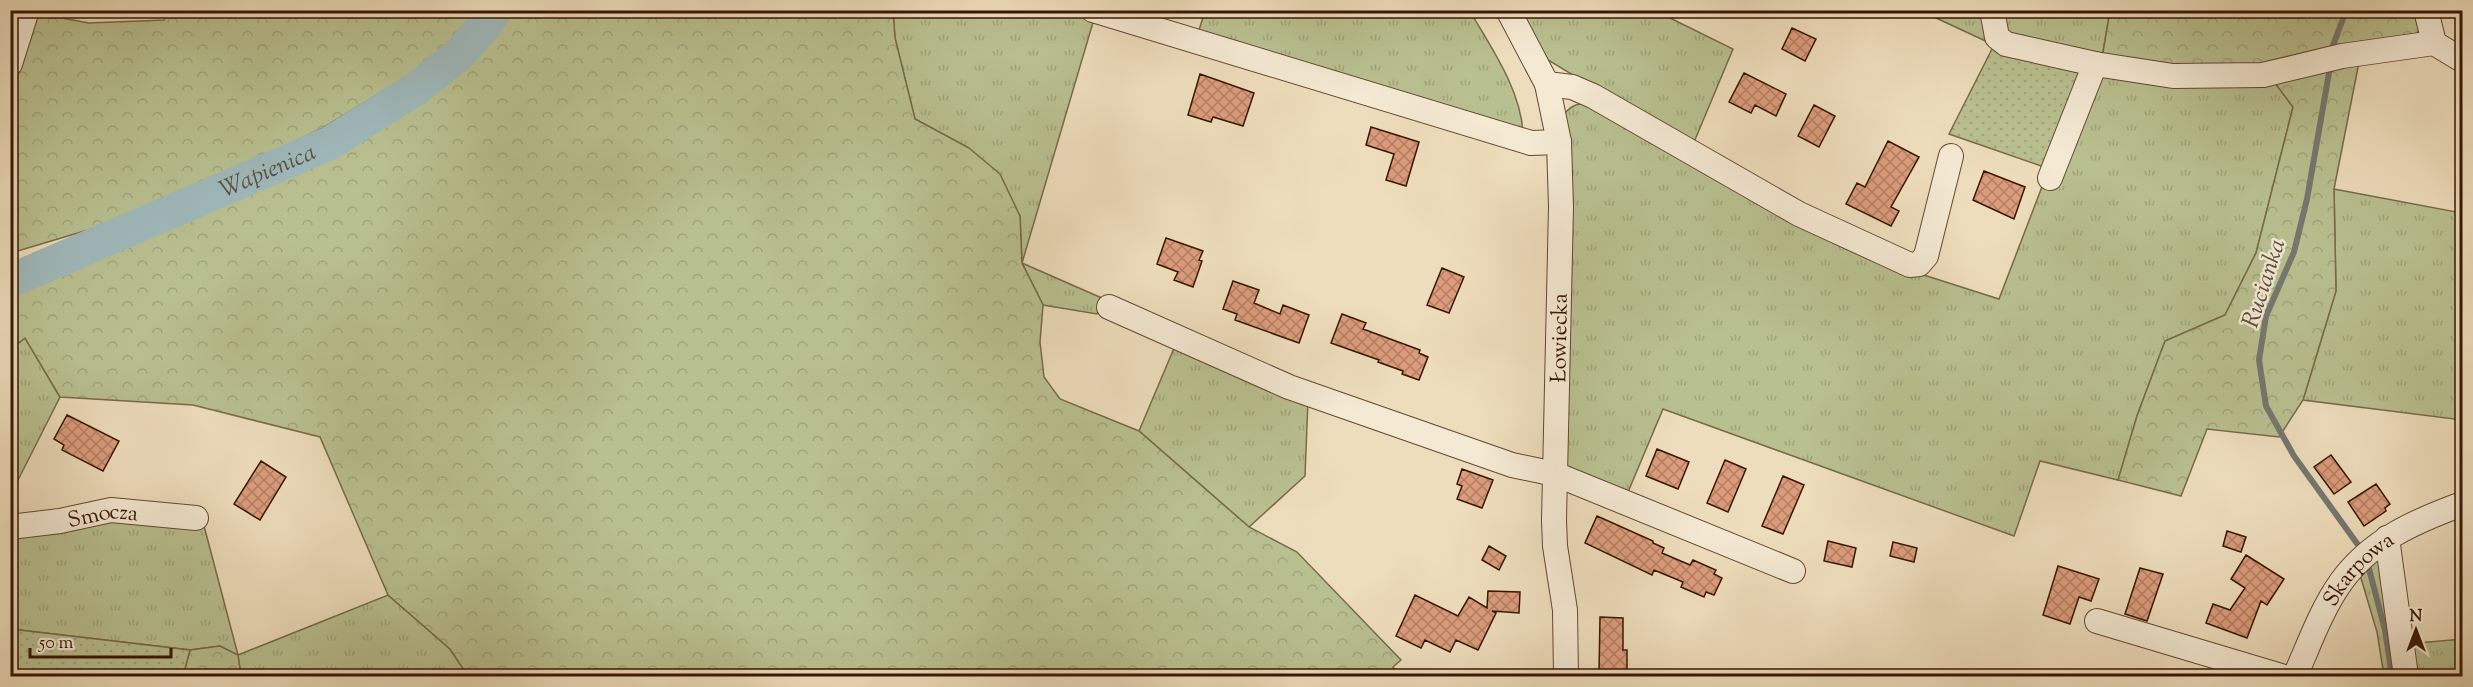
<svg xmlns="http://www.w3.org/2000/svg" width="2473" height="687" font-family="'Sorts Mill Goudy',serif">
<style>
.grass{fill:url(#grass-tufts);stroke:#786b49;stroke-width:1.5}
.forest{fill:url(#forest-crowns);stroke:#786b49;stroke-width:1.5}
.park{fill:url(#park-dots);stroke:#786b49;stroke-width:1.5}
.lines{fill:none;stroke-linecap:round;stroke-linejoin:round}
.stream{stroke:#757871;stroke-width:6}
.river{stroke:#9fb9bb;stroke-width:34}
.building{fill:url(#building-cross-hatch);stroke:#361602;stroke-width:1.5}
.minor-casing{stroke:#644830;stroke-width:26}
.minor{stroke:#f4e9d3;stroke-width:24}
.labels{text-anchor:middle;stroke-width:5;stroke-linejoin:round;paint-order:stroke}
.street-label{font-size:22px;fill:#361602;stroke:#f4e9d3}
.water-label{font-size:24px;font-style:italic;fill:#5b4f43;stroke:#f4e9d3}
</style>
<defs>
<pattern id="grass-tufts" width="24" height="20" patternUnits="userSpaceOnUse" patternTransform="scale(1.5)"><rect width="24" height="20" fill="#b9c090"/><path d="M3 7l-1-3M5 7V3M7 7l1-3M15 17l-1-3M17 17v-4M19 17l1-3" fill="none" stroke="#a0a47b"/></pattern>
<pattern id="forest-crowns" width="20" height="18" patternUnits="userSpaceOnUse" patternTransform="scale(1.5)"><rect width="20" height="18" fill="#b9c090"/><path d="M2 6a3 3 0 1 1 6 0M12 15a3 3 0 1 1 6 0" fill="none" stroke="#a0a47b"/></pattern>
<pattern id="park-dots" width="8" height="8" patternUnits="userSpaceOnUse" patternTransform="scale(1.5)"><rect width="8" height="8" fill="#b9c090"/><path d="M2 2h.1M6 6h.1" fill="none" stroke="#a0a47b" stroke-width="1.8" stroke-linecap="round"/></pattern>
<pattern id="building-cross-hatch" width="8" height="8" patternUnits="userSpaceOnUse" patternTransform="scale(1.5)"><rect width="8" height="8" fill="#dc9c7c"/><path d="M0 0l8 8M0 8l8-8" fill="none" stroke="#b37e63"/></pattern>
</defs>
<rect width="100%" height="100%" fill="#eeddbc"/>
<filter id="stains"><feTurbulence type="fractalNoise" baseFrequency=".00333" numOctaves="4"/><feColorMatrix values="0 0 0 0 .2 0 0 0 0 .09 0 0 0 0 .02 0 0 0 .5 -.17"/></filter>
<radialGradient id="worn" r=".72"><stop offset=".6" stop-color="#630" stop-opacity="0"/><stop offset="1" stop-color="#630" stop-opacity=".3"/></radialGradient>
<!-- grass -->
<path class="grass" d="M1066,10L1094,19L1022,263L1104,299L1097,314L1043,305L1022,263L1020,216L969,148L915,119L895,38L893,11Z
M1205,11H1470C1491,48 1520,88 1523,132L1198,33Z
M1518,11H1656L1733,49L1692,147L1548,60Z
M1921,11H1989L1994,45Z
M1997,11H2110L2102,58L2009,39Z
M2086,72L2272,79L2293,107L2256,253L2225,315L2165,341L2137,416L2118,480L2040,461L2014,536L1663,409L1628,492L1563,469L1565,113C1573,104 1579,103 1591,104L1908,270L1999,299Z
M2334,189L2462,213V420L2303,400L2336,291Z
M25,338L60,397L11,494V349Z
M1175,346L1308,400L1305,476L1249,527L1139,431Z
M93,516L203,522L238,655L388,595L450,649L468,676H241L238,656L220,646L190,650L11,629V532Z
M2372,558L2384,561L2401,676H2384L2377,632L2358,568Z
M2462,639V676H2412L2407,644Z"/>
<!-- forest -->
<path class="forest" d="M168,10L476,11L462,33L409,75L323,128L138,215L11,253V86L35,13L89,23L164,20Z
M2303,10L2420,11L2421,29L2412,37L2362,47L2334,189L2336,291L2303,400L2279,437L2207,429L2181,496L2118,480L2137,416L2165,341L2225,315L2256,253L2293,107L2263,67L2173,69L2102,58L2110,11H2225L2227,18H2301Z
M505,11H893L895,38L915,119L969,148L1000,174L1020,216L1022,263L1043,305L1040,342L1044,377L1060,399L1139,431L1249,527L1297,552L1401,660L1393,667L1400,676H468L450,649L388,595L320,437L193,405L60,397L25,338L11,349V288L234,199L327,156L421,95L463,61L493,30Z
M220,646L238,655L241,676H183L190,650Z"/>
<!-- park -->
<path class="park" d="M1994,45L2083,67L2047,168L1949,134Z
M11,629L190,650L183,676H11Z"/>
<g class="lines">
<!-- stream -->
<path class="stream" d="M2331,51L2344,16L2349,10
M2329,73L2307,199L2294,252L2266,316L2259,360L2266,406L2294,456L2361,549
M2368,565L2385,630L2392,676"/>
<!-- river -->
<path class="river" id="s1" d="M10,281L330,143L417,88L458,55L487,23L495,10"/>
</g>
<!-- building -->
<path class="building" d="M1792,28L1816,39L1805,61L1782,49Z
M1744,73L1786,94L1776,116L1755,105L1751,113L1729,102Z
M1200,74L1254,93L1243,126L1213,117L1211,122L1188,115Z
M1814,105L1835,116L1819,147L1798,136Z
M1371,127L1419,142L1406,186L1386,180L1394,154L1366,145Z
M1888,141L1919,157L1891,207L1899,211L1891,226L1846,204L1857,183L1865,187Z
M1984,171L2025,187L2014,219L1973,200Z
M1166,238L1203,251L1199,260L1202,261L1193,287L1174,280L1178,272L1157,264Z
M1442,268L1464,277L1449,313L1427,305Z
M1233,281L1259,290L1254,303L1280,314L1283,305L1309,315L1299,343L1235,320L1237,314L1223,309Z
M1342,314L1366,323L1363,329L1420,350L1419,353L1428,357L1419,380L1402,374L1403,371L1378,362L1379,360L1331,343Z
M67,415L119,441L103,471L62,450L64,445L54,439Z
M1657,449L1689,462L1678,489L1646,476Z
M2331,455L2351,482L2334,494L2314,467Z
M1725,460L1746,469L1728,512L1707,503Z
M261,461L286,477L260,520L234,504Z
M1462,469L1493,480L1482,508L1457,499L1462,486L1457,484Z
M1783,476L1804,485L1783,534L1762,526Z
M2376,484L2390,504L2385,508L2386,511L2364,526L2348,502Z
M1597,516L1653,541V543L1664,548L1662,553L1690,565L1693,560L1716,570L1714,574L1722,578L1714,595L1706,592L1704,597L1681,587L1683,582L1654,570L1652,575L1585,543Z
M2227,531L2246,537L2241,552L2223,546Z
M1828,541L1856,548L1852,567L1824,561Z
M1893,542L1917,548L1914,562L1890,556Z
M1489,546L1506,556L1499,570L1482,560Z
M2246,555L2284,579L2267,605L2261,601L2247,638L2206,623L2213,604L2230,610L2245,588L2231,579Z
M2058,566L2099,579L2091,601L2079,597L2070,624L2043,615Z
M2140,568L2163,574L2147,621L2125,614Z
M1488,591L1520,592L1519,613L1492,611L1496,613L1478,650L1456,640L1450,652L1425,640L1421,648L1396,636L1415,595L1458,616L1469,597L1487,608Z
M1600,617L1623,618V650H1627V674L1599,673Z"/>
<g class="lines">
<defs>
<g id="minor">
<path d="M1093,10L1531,143L1559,142"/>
<path d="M1508,10L1547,84L1559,142L1561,207L1554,520L1555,546L1565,610L1566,676"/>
<path d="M1992,10L1997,37L2006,44L2095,64L2173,76L2263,75L2342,56L2434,43"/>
<path d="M2426,10L2434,43L2462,60"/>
<path d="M10,64L27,10"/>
<path d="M1547,84L1572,87L1593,96L1799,214L1910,265L1919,264L1926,256L1951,156"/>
<path d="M2050,178L2095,64"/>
<path d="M1109,307L1289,387L1512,465L1555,474L1793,571"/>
<path id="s2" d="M10,527L60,521L111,510L196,518"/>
<path d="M2387,538L2406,676"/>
<path d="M2097,621L2281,676"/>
<path id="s3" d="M2295,676C2309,645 2321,610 2341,582C2371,540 2416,521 2462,504"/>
</g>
</defs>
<!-- minor casing -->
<use href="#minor" class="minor-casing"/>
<!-- minor -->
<use href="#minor" class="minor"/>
</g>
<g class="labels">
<!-- street labels -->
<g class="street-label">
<text transform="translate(1558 338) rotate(-89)" y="8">Łowiecka</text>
<text dy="8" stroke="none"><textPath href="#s2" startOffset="94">Smocza</textPath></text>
<text dy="8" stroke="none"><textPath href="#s3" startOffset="126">Skarpowa</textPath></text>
</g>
<!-- water labels -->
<g class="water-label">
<text dy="8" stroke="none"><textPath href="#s1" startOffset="280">Wapienica</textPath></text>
<text transform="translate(2263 283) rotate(-72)" y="8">Rucianka</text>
</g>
</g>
<!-- margin -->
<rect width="2473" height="687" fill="none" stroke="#eeddbc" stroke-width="36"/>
<rect x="12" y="12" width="2449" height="663" fill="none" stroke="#361602" stroke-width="3"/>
<rect x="18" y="18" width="2437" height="651" fill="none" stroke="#361602" stroke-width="1.5"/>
<!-- north arrow -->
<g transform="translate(2416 630)" stroke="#f4e9d3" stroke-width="4.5" paint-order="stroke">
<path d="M0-4.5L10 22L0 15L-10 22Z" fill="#361602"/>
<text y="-9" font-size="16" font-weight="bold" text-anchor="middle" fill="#361602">N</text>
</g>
<!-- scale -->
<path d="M30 648v9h141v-9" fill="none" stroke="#361602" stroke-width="3"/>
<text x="39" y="648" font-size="18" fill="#361602" stroke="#f4e9d3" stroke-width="4.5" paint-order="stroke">50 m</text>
<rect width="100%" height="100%" filter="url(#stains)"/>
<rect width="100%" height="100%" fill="url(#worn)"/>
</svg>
